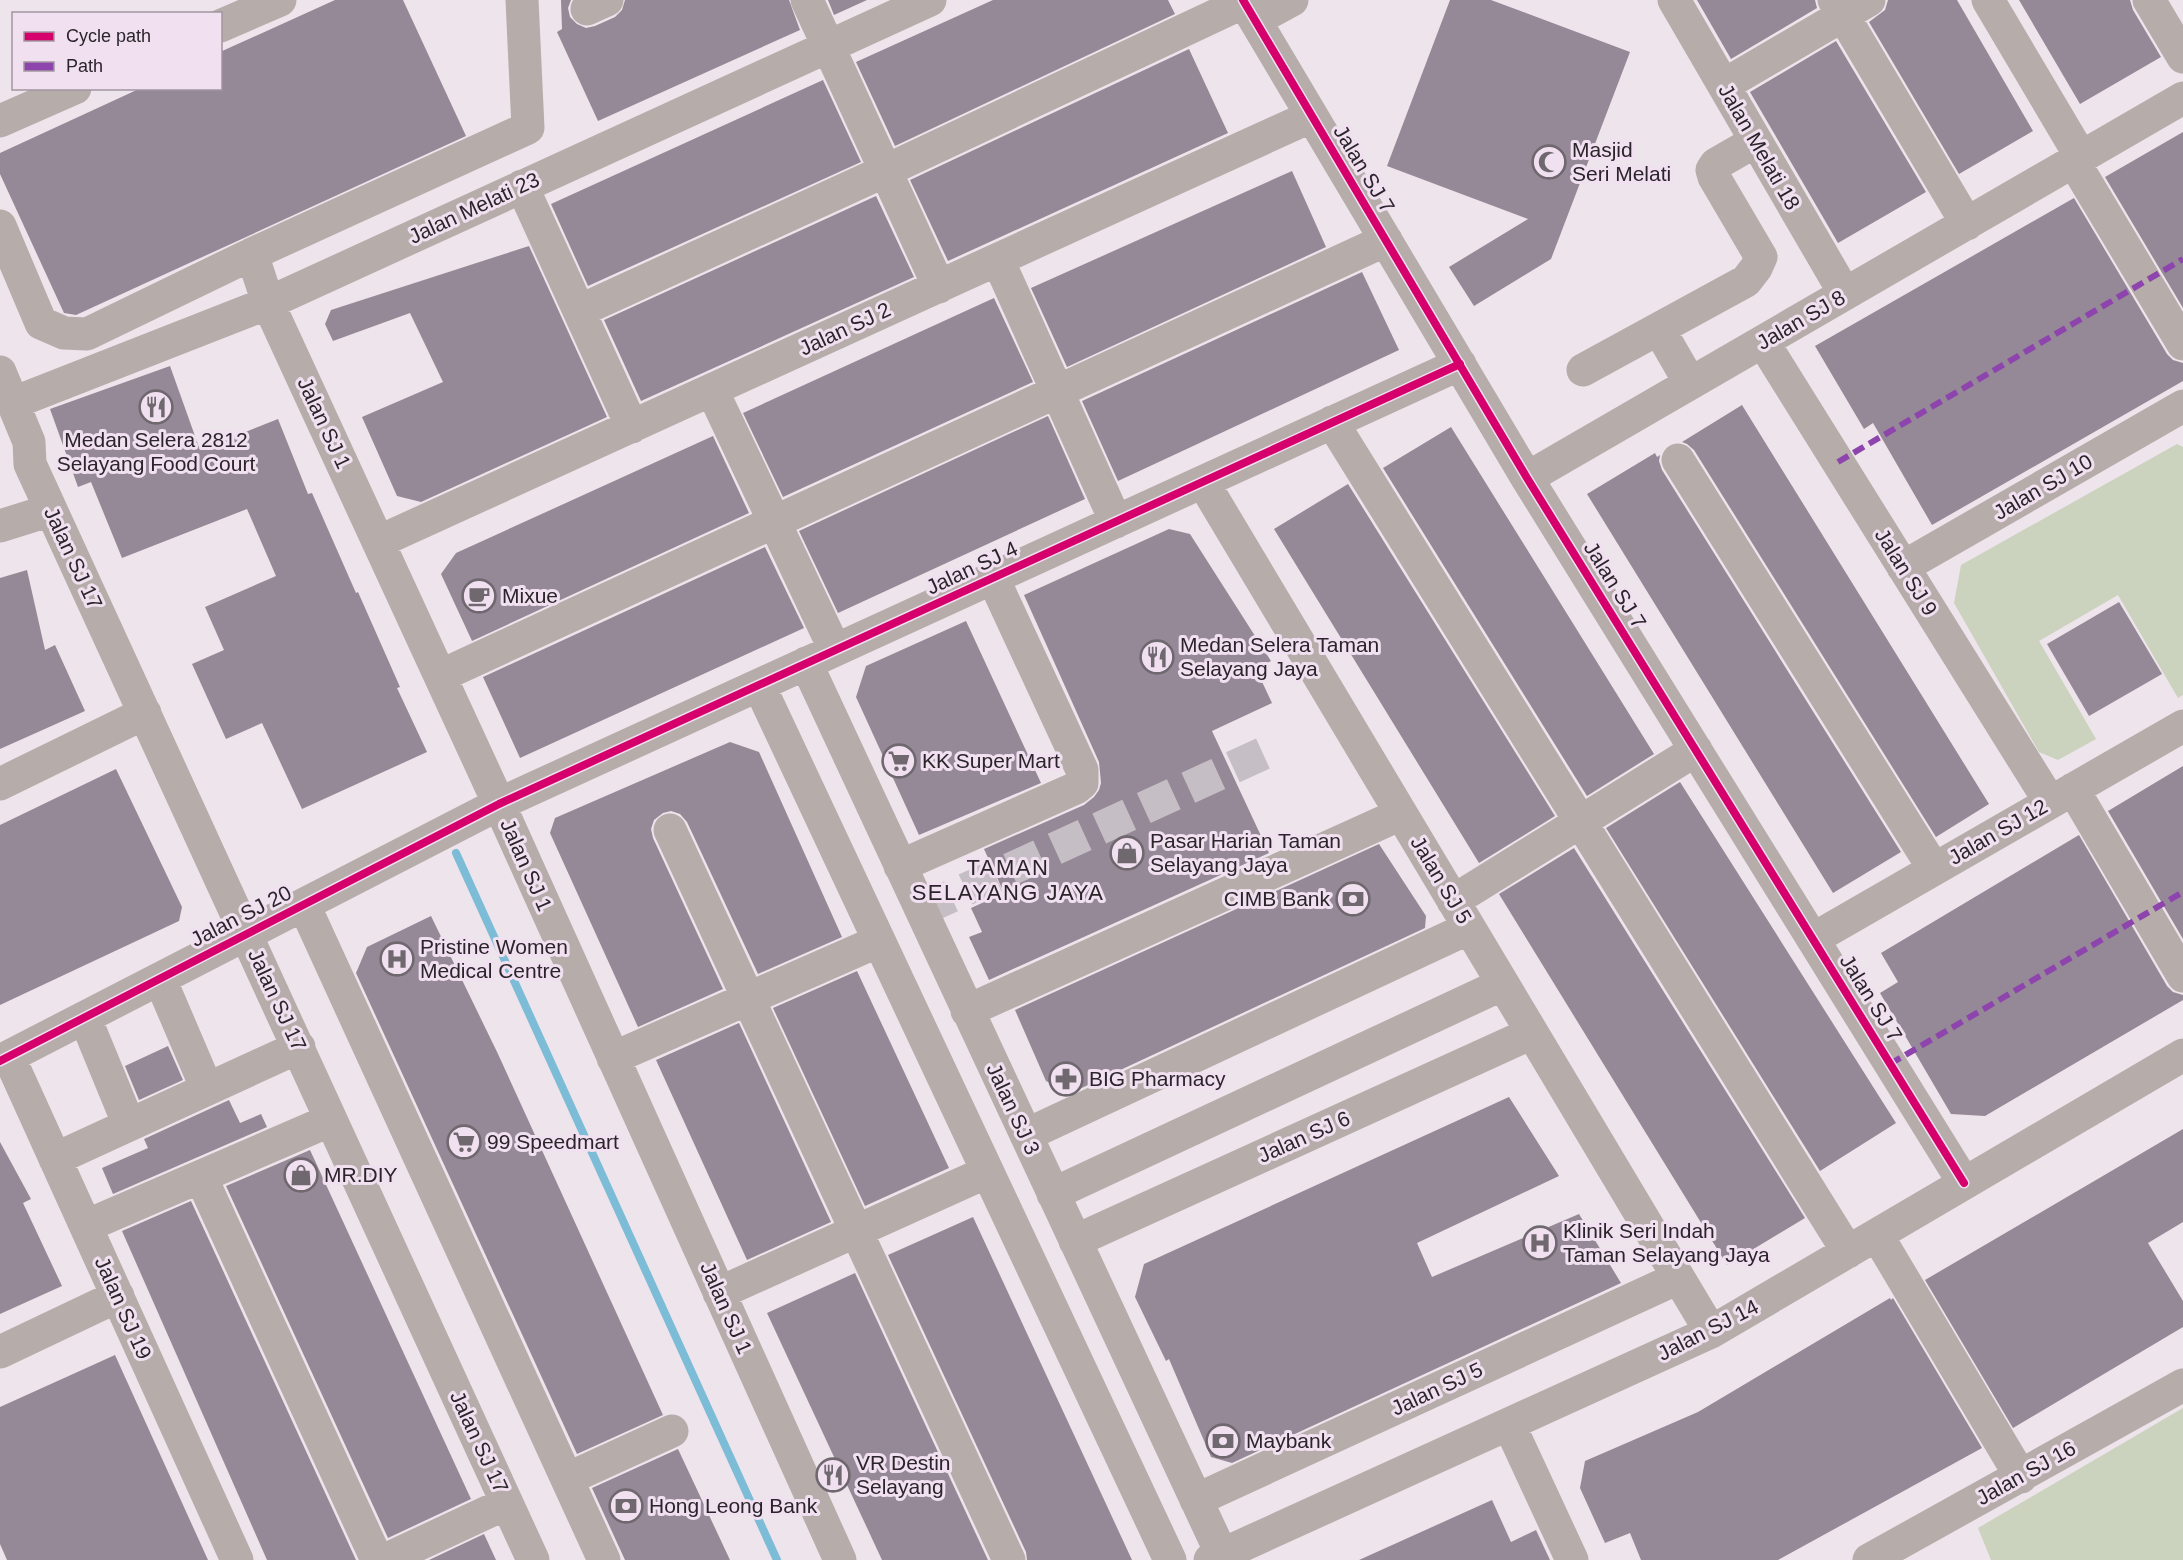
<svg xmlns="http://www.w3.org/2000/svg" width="2183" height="1560" font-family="Arial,sans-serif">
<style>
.green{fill:#cbd2bd}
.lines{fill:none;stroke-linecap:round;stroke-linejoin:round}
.stream{stroke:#7dbcd6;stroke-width:8}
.building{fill:#968997}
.minor-tunnel{stroke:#c6bec5;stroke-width:33;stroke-dasharray:33 16;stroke-linecap:butt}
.minor{stroke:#b6aca9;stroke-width:33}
.quiet{stroke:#8e44ad;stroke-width:6;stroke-dasharray:12 6;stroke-linecap:butt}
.cycleway-casing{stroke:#f1e0f0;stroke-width:11}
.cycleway{stroke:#d6006c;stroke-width:8}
.labels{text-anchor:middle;stroke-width:6;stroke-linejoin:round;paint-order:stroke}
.street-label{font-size:21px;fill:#2b252b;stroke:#f1e0f0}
.poi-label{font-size:21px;fill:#2b252b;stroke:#f1e0f0;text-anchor:start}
.neighbourhood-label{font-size:22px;letter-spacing:1.5px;fill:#2b252b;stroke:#f1e0f0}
</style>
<rect width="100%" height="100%" fill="#ede4ec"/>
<!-- green -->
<path class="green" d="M2177,444L2183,447V695L2178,698L2118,595L2039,641L2096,739L2058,760L2039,752L1954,603L1961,565Z
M2183,1408V1560H1991L1978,1528Z"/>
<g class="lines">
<!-- stream -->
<path class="stream" d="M456,853L777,1560"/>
</g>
<!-- building -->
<path class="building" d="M335,0H403L466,136L76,315L64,313L0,174V153L141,88H220V52Z
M561,0H571L568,8L570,17L577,24L586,28L595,26L615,17L622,10L625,0H789L800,30L598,121L557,32L562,29Z
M828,0H867L834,15Z
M993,0H1168L1175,14L895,146L856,62Z
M1450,0H1491L1630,52L1551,259L1474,306L1449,267L1528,219L1387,166Z
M1697,0H1815L1817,8L1731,59Z
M1888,0H1957L2033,131L1959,174L1869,22L1885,10Z
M2019,0H2130L2133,10L2161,57L2080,104Z
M1836,41L1926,192L1838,243L1750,92Z
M1189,49L1228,133L948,261L910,180Z
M823,80L861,162L588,286L551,204Z
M2183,132V308L2105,177Z
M1292,171L1326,247L1067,367L1031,288Z
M876,196L914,277L641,401L604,320Z
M2074,198L2167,354L2173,360L2183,363V381L1932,525L1873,423L1864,429L1815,346Z
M529,246L607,417L421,502L397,496L362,417L443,382L410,313L333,341L325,324L331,310Z
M1362,272L1399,350L1118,481L1082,401Z
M994,298L1033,382L783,497L743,413Z
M170,366L200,450L278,419L308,494L312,493L356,593L358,592L400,687L397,688L427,752L302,809L262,723L226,739L192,664L224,650L205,607L276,576L247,509L122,558L91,482L78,487L50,409Z
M1742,405L1989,804L1936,837L1694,450L1687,444L1682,442Z
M1048,416L1085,499L838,613L799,531Z
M1451,427L1654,754L1587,796L1383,468Z
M713,436L749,513L472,641L441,574L456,553Z
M1655,453L1657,457L1660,455L1659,461L1662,470L1901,852L1833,893L1587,494Z
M1348,484L1555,816L1479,863L1274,529Z
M1169,529L1190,534L1271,661L1256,669L1272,703L1212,731L1269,853L989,980L969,937L982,932L971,908L1004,893L984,849L1084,805L1094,797L1099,790L1101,783L1099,762L1024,595Z
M765,547L804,628L520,758L483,677Z
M27,570L45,650L55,645L85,711L0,749V578Z
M2119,602L2162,674L2089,716L2047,644Z
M966,621L1041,783L919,835L856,697L866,666Z
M730,742L759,752L842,937L758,974L687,822L680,814L671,811L663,813L654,820L651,829L653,838L723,989L638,1027L550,833L555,818Z
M2183,766V939L2108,811Z
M116,769L182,907L179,921L0,1005V825Z
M1680,782L1896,1123L1820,1171L1606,828Z
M2079,835L2167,986L2173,992L2183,995V1000L1985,1116L1951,1114L1880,993L1898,982L1881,953Z
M1379,844L1426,916L1425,928L1071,1093L1046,1081L1015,1010Z
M1574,848L1805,1218L1727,1265L1499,894Z
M431,916L498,1054L663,1415L577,1454L356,973L367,947Z
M857,971L949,1168L865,1206L773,1008Z
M739,1023L831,1222L747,1260L656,1060Z
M168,1046L183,1080L139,1100L125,1066Z
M1509,1097L1559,1176L1417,1243L1432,1277L1579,1214L1621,1283L1232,1463L1211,1457L1169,1359L1166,1361L1135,1297L1144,1264Z
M229,1100L240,1123L261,1114L267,1127L113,1194L102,1168L148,1148L144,1139Z
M2183,1129V1222L2148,1243L2183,1301V1327L2013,1428L1925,1280Z
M0,1142L31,1199L23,1203L62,1286L0,1314Z
M310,1150L471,1499L388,1538L226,1186Z
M191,1201L356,1560H267L122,1231Z
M973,1217L1132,1560H1027L1026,1552L888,1255Z
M855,1273L988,1560H882L767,1313Z
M1890,1298L1891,1300L1893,1298L1982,1448L1778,1560H1641L1630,1533L1605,1543L1580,1488L1585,1461L1698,1412Z
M115,1355L208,1560H7L0,1544V1407Z
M678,1449L730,1560H625L592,1488Z
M1492,1500L1511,1542L1536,1530L1550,1560H1359Z
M484,1534L496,1560H429Z"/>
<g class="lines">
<!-- minor-tunnel -->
<path class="minor-tunnel" d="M921,910L1275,748"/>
<!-- minor -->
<path class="minor" d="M807,0L939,287
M1243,0L1527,478L1964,1183
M1674,0L1845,294
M1834,0L1967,224
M1988,0L2081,157
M2149,0L2183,57
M587,9L607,0
M1255,20L1292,0
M220,26L280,0
M1724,85L1869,0
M0,121L75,88
M2074,162L2183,344
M522,186L632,427
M0,226L41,323L64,333L87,334L252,254L528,128L522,0
M252,254L268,303L499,804L840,1560
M998,260L1116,522
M579,311L885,171L1244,2
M1659,329L1690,383
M1763,342L2050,802
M1583,370L1746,281L1756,268L1761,257L1714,177L1712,170L1716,164L1756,141
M0,372L29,442L30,464L533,1560
M712,390L835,650
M13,403L268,303L930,0
M1332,422L1848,1252
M1678,460L1934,869
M1527,478L2183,98
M1203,482L1711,1332
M0,526L51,510
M378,542L1312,116
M1903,567L2183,406
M806,663L1222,1555
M440,676L1386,240
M759,685L1170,1560
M0,784L145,713
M2073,789L2183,976
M670,830L1009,1560
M900,866L1076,788L1082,783V770L993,578
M1453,901L1696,750
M304,905L604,1560
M1813,939L2183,726
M160,979L207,1089
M967,1011L1401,814
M85,1018L129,1125
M9,1057L237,1560
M613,1058L879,941
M0,1061L499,804L1460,364
M1026,1135L1469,928
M55,1159L299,1047
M201,1177L377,1560
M1053,1194L1503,984
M86,1226L331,1120
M1877,1235L2021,1477
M1075,1241L1532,1033
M719,1293L987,1172
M0,1352L118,1296
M1509,1424L1572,1560
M567,1479L672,1431
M1196,1500L1678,1278
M385,1560L507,1503
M1210,1560L1711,1332L2183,1055
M1869,1560L2183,1385"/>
<!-- quiet -->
<path class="quiet" d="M1838,462L2183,259
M1890,1064L2183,892"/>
<defs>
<path id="cycleway" d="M1243,0L1527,478L1964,1183
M0,1061L499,804L1460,364"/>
</defs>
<!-- cycleway casing -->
<use href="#cycleway" class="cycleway-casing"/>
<!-- cycleway -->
<use href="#cycleway" class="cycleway"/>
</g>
<!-- icons -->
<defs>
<symbol id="mosque-ring" viewBox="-11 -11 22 22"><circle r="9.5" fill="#f1e0f0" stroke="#6f686f" stroke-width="1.5"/><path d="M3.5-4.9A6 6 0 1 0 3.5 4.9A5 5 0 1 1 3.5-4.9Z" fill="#6f686f"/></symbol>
<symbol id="restaurant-ring" viewBox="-11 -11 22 22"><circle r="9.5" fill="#f1e0f0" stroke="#6f686f" stroke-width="1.5"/><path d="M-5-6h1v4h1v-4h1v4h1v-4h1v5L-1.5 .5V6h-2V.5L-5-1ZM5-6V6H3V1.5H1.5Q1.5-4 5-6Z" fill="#6f686f"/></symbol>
<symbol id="cafe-ring" viewBox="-11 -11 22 22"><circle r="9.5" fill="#f1e0f0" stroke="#6f686f" stroke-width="1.5"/><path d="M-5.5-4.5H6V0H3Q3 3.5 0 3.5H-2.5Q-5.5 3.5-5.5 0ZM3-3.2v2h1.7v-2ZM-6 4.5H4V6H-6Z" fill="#6f686f"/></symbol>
<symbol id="supermarket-ring" viewBox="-11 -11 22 22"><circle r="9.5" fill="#f1e0f0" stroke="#6f686f" stroke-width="1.5"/><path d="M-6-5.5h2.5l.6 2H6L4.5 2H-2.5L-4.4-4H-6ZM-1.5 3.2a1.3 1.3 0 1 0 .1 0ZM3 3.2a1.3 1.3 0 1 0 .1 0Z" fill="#6f686f"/></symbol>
<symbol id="shop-ring" viewBox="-11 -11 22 22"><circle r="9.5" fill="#f1e0f0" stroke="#6f686f" stroke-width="1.5"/><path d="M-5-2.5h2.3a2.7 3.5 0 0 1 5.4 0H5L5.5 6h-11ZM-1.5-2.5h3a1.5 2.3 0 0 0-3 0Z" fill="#6f686f"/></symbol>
<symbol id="bank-ring" viewBox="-11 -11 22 22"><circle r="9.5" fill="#f1e0f0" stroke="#6f686f" stroke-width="1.5"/><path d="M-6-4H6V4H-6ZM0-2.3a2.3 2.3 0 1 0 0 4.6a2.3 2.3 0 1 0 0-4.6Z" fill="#6f686f"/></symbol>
<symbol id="hospital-ring" viewBox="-11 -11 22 22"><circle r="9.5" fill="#f1e0f0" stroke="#6f686f" stroke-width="1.5"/><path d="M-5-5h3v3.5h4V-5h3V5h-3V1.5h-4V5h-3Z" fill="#6f686f"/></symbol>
<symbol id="pharmacy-ring" viewBox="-11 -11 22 22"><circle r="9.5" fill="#f1e0f0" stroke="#6f686f" stroke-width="1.5"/><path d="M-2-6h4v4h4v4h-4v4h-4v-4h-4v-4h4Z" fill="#6f686f"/></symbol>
</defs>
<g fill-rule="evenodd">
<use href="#mosque-ring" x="1530" y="143" width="38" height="38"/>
<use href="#restaurant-ring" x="137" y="388" width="38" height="38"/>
<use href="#cafe-ring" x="460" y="577" width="38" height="38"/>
<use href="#restaurant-ring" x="1138" y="638" width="38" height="38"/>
<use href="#supermarket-ring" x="880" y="742" width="38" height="38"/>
<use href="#shop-ring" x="1108" y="834" width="38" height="38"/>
<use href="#bank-ring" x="1334" y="880" width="38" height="38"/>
<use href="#hospital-ring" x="378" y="940" width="38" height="38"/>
<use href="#pharmacy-ring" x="1047" y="1060" width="38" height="38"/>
<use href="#supermarket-ring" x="445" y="1123" width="38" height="38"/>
<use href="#shop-ring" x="282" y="1156" width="38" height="38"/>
<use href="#hospital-ring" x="1521" y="1224" width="38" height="38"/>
<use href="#bank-ring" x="1204" y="1422" width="38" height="38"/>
<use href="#restaurant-ring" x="814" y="1456" width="38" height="38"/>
<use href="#bank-ring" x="607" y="1487" width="38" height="38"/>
</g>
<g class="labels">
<!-- street labels -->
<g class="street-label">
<text transform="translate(1759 147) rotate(60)" y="7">Jalan Melati 18</text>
<text transform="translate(1364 169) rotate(59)" y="7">Jalan SJ 7</text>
<text transform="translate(474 208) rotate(-25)" y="7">Jalan Melati 23</text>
<text transform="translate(1801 320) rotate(-30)" y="7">Jalan SJ 8</text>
<text transform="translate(845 329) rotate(-25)" y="7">Jalan SJ 2</text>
<text transform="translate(324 423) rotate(65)" y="7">Jalan SJ 1</text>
<text transform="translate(2043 487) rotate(-30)" y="7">Jalan SJ 10</text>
<text transform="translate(73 558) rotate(65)" y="7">Jalan SJ 17</text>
<text transform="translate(972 568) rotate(-25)" y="7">Jalan SJ 4</text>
<text transform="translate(1906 572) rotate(58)" y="7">Jalan SJ 9</text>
<text transform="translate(1615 585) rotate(58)" y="7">Jalan SJ 7</text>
<text transform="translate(1998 832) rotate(-30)" y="7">Jalan SJ 12</text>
<text transform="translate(526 865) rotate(66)" y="7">Jalan SJ 1</text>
<text transform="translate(1441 880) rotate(59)" y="7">Jalan SJ 5</text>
<text transform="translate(241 916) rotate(-27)" y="7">Jalan SJ 20</text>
<text transform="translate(1871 998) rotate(58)" y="7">Jalan SJ 7</text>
<text transform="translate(277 1000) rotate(65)" y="7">Jalan SJ 17</text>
<text transform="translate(1013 1109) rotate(65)" y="7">Jalan SJ 3</text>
<text transform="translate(1304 1137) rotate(-24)" y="7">Jalan SJ 6</text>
<text transform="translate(123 1308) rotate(66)" y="7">Jalan SJ 19</text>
<text transform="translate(726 1308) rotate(66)" y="7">Jalan SJ 1</text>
<text transform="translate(1708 1330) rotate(-27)" y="7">Jalan SJ 14</text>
<text transform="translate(1437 1389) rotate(-25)" y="7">Jalan SJ 5</text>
<text transform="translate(479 1442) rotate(65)" y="7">Jalan SJ 17</text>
<text transform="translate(2026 1473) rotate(-29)" y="7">Jalan SJ 16</text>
</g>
<!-- poi labels -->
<g class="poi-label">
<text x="1572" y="157">Masjid<tspan x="1572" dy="24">Seri Melati</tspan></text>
<text x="156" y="447" text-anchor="middle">Medan Selera 2812<tspan x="156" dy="24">Selayang Food Court</tspan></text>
<text x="502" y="603">Mixue</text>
<text x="1180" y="652">Medan Selera Taman<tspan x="1180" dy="24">Selayang Jaya</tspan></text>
<text x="922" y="768">KK Super Mart</text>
<text x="1150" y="848">Pasar Harian Taman<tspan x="1150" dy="24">Selayang Jaya</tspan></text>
<text x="1330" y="906" text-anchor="end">CIMB Bank</text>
<text x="420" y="954">Pristine Women<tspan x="420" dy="24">Medical Centre</tspan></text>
<text x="1089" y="1086">BIG Pharmacy</text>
<text x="487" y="1149">99 Speedmart</text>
<text x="324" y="1182">MR.DIY</text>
<text x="1563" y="1238">Klinik Seri Indah<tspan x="1563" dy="24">Taman Selayang Jaya</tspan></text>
<text x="1246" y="1448">Maybank</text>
<text x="856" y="1470">VR Destin<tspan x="856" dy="24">Selayang</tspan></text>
<text x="649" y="1513">Hong Leong Bank</text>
</g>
<!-- neighbourhood labels -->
<g class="neighbourhood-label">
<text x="1008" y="875">TAMAN<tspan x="1008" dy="25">SELAYANG JAYA</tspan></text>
</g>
</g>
<!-- legend -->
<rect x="12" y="12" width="210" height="78" fill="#f1e0f0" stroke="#a295a1" stroke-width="1.5"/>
<rect x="24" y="32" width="30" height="9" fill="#d6006c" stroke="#a295a1" stroke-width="1.5"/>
<text x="66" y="42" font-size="18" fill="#2b252b">Cycle path</text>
<rect x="24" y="62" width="30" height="9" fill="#8e44ad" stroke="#a295a1" stroke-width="1.5"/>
<text x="66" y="72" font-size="18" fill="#2b252b">Path</text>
</svg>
